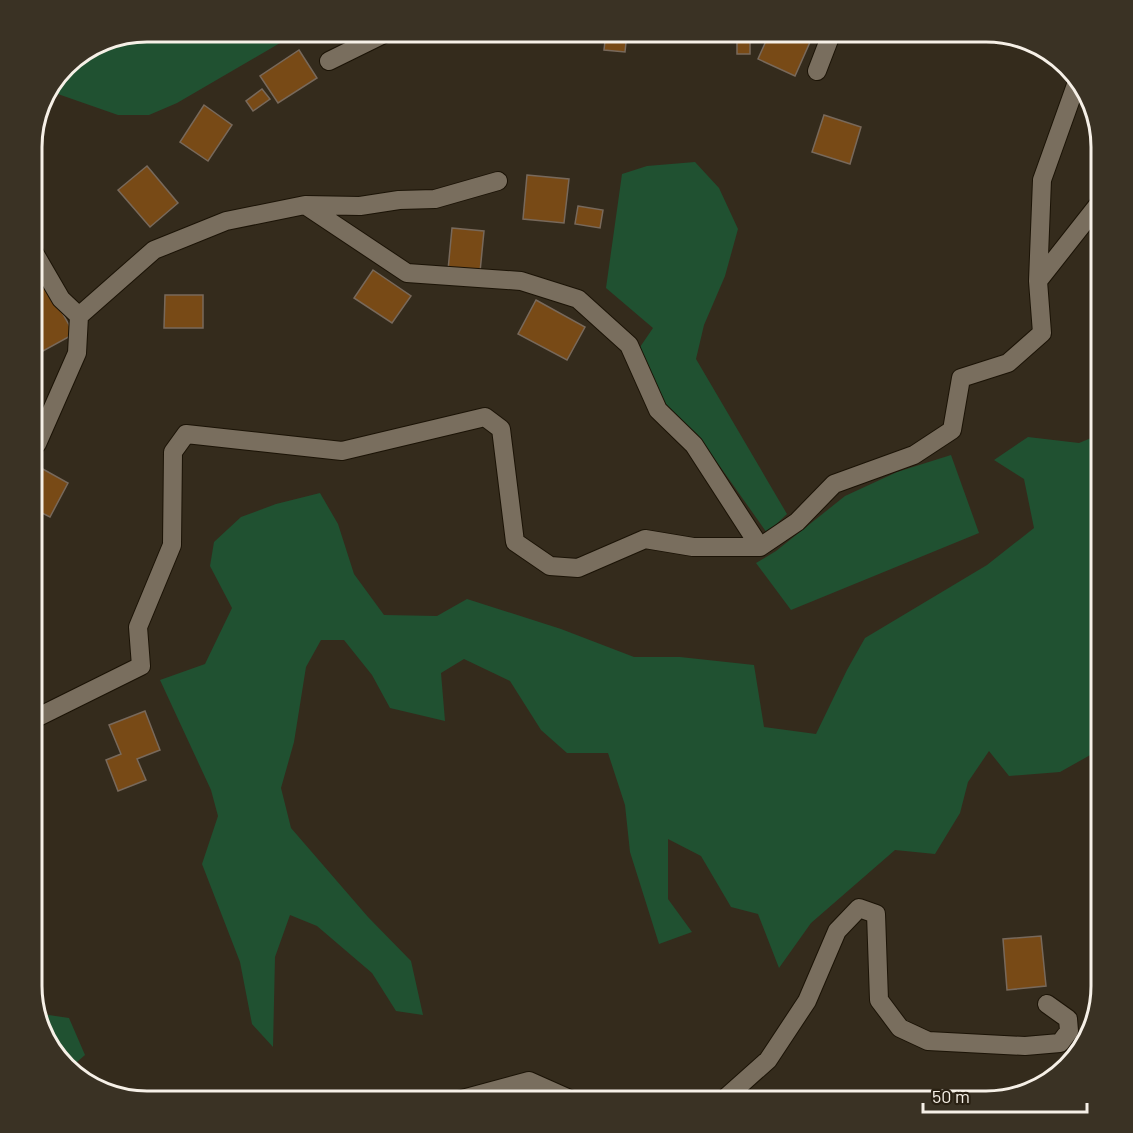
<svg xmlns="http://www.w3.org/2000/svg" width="1133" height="1133" font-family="Barlow,sans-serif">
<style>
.green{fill:#205131}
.building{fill:#784a16;stroke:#78695b;stroke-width:1.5}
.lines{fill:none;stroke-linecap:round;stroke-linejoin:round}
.minor-casing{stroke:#1b1306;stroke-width:20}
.minor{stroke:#796e5e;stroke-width:18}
.rim{fill:none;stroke:#f6f0e7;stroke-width:3}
</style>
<rect width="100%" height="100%" fill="#342b1c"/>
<!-- green -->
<path class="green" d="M147,32H294L280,43L177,103L149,115H118L55,93L44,95L71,60Z
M695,162L719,188L738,229L725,276L704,325L696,359L787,514L767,533L697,434L667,406L638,350L653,328L606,288L622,174L647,166Z
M1101,434V749L1060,772L1009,776L989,751L968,782L960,813L935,854L895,850L811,923L779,968L758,914L731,907L701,856L668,839V899L692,932L659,944L630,852L625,805L608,753H567L541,730L510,681L464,659L441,673L445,721L390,708L372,675L344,640H321L306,667L294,742L281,788L291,828L368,917L411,961L423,1015L396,1011L372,973L317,926L290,915L275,957L273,1047L252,1024L240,962L202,864L218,816L211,790L160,680L205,664L232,608L210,566L214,542L241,517L276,504L320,493L338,524L354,574L384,615L437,616L467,599L561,629L634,657H680L754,665L764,727L816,734L847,670L865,638L987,565L1034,528L1024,479L994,460L1028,437L1079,443Z
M951,455L979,533L791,610L756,563L776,551L845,496L897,472Z
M42,1014L69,1018L85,1055L69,1069L60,1062Z"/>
<!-- building -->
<path class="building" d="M606,32H627L625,52L604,50Z
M770,32H812L814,33L795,76L758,59Z
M737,40H750V54H737Z
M299,50L317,78L278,103L260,76Z
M262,89L270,99L253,111L246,101Z
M204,105L232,125L208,161L180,142Z
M824,115L861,127L850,164L812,152Z
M147,166L178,203L150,227L118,190Z
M527,175L569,179L564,223L523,219Z
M32,180H34L42,231L32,232Z
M578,206L603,210L600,228L575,224Z
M452,228L484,231L480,272L448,270Z
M373,270L411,296L392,323L354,298Z
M43,278L74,334L43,351L32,332V285Z
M165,295H203V328H164Z
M536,300L585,327L567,360L518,334Z
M32,463L68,483L50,517L32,508Z
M145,711L160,750L137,759L146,780L118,791L106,760L121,754L109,725Z
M1041,936L1046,986L1007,990L1003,939Z"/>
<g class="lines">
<defs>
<path id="minor" d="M329,61L388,32
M817,71L832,32
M305,205L407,273L521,281L578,299L629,345L658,410L694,445L760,547
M32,249L61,299L79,316L154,250L226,221L305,205L360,206L399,200L435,199L498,181
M1038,281L1101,201
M37,444L77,353L79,316
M32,720L141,666L138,627L172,545L173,452L186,434L342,451L485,417L501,429L515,542L550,566L578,568L645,539L693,547H760L797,522L834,484L914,455L952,430L961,378L1008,363L1042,333L1038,281L1042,180L1077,82
M455,1101L529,1081L574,1101
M722,1101L768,1060L807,1001L837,931L859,908L876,914L879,1000L900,1028L928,1041L1025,1046L1060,1043L1069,1031L1068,1019L1047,1004"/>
</defs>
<!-- minor casing -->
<use href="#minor" class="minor-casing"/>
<!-- minor -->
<use href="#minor" class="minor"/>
</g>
<!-- crop -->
<path d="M0 0H1133V1133H0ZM147 42H986A105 105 0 0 1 1091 147V986A105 105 0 0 1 986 1091H147A105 105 0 0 1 42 986V147A105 105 0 0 1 147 42Z" fill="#3a3224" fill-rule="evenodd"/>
<path class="rim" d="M147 42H986A105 105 0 0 1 1091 147V986A105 105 0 0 1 986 1091H147A105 105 0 0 1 42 986V147A105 105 0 0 1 147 42Z"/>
<!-- scale -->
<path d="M923 1103v9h164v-9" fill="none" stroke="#f6f0e7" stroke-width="3"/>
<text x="932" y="1103" font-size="18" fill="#f6f0e7" stroke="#2a2113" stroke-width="4.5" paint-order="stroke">50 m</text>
</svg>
